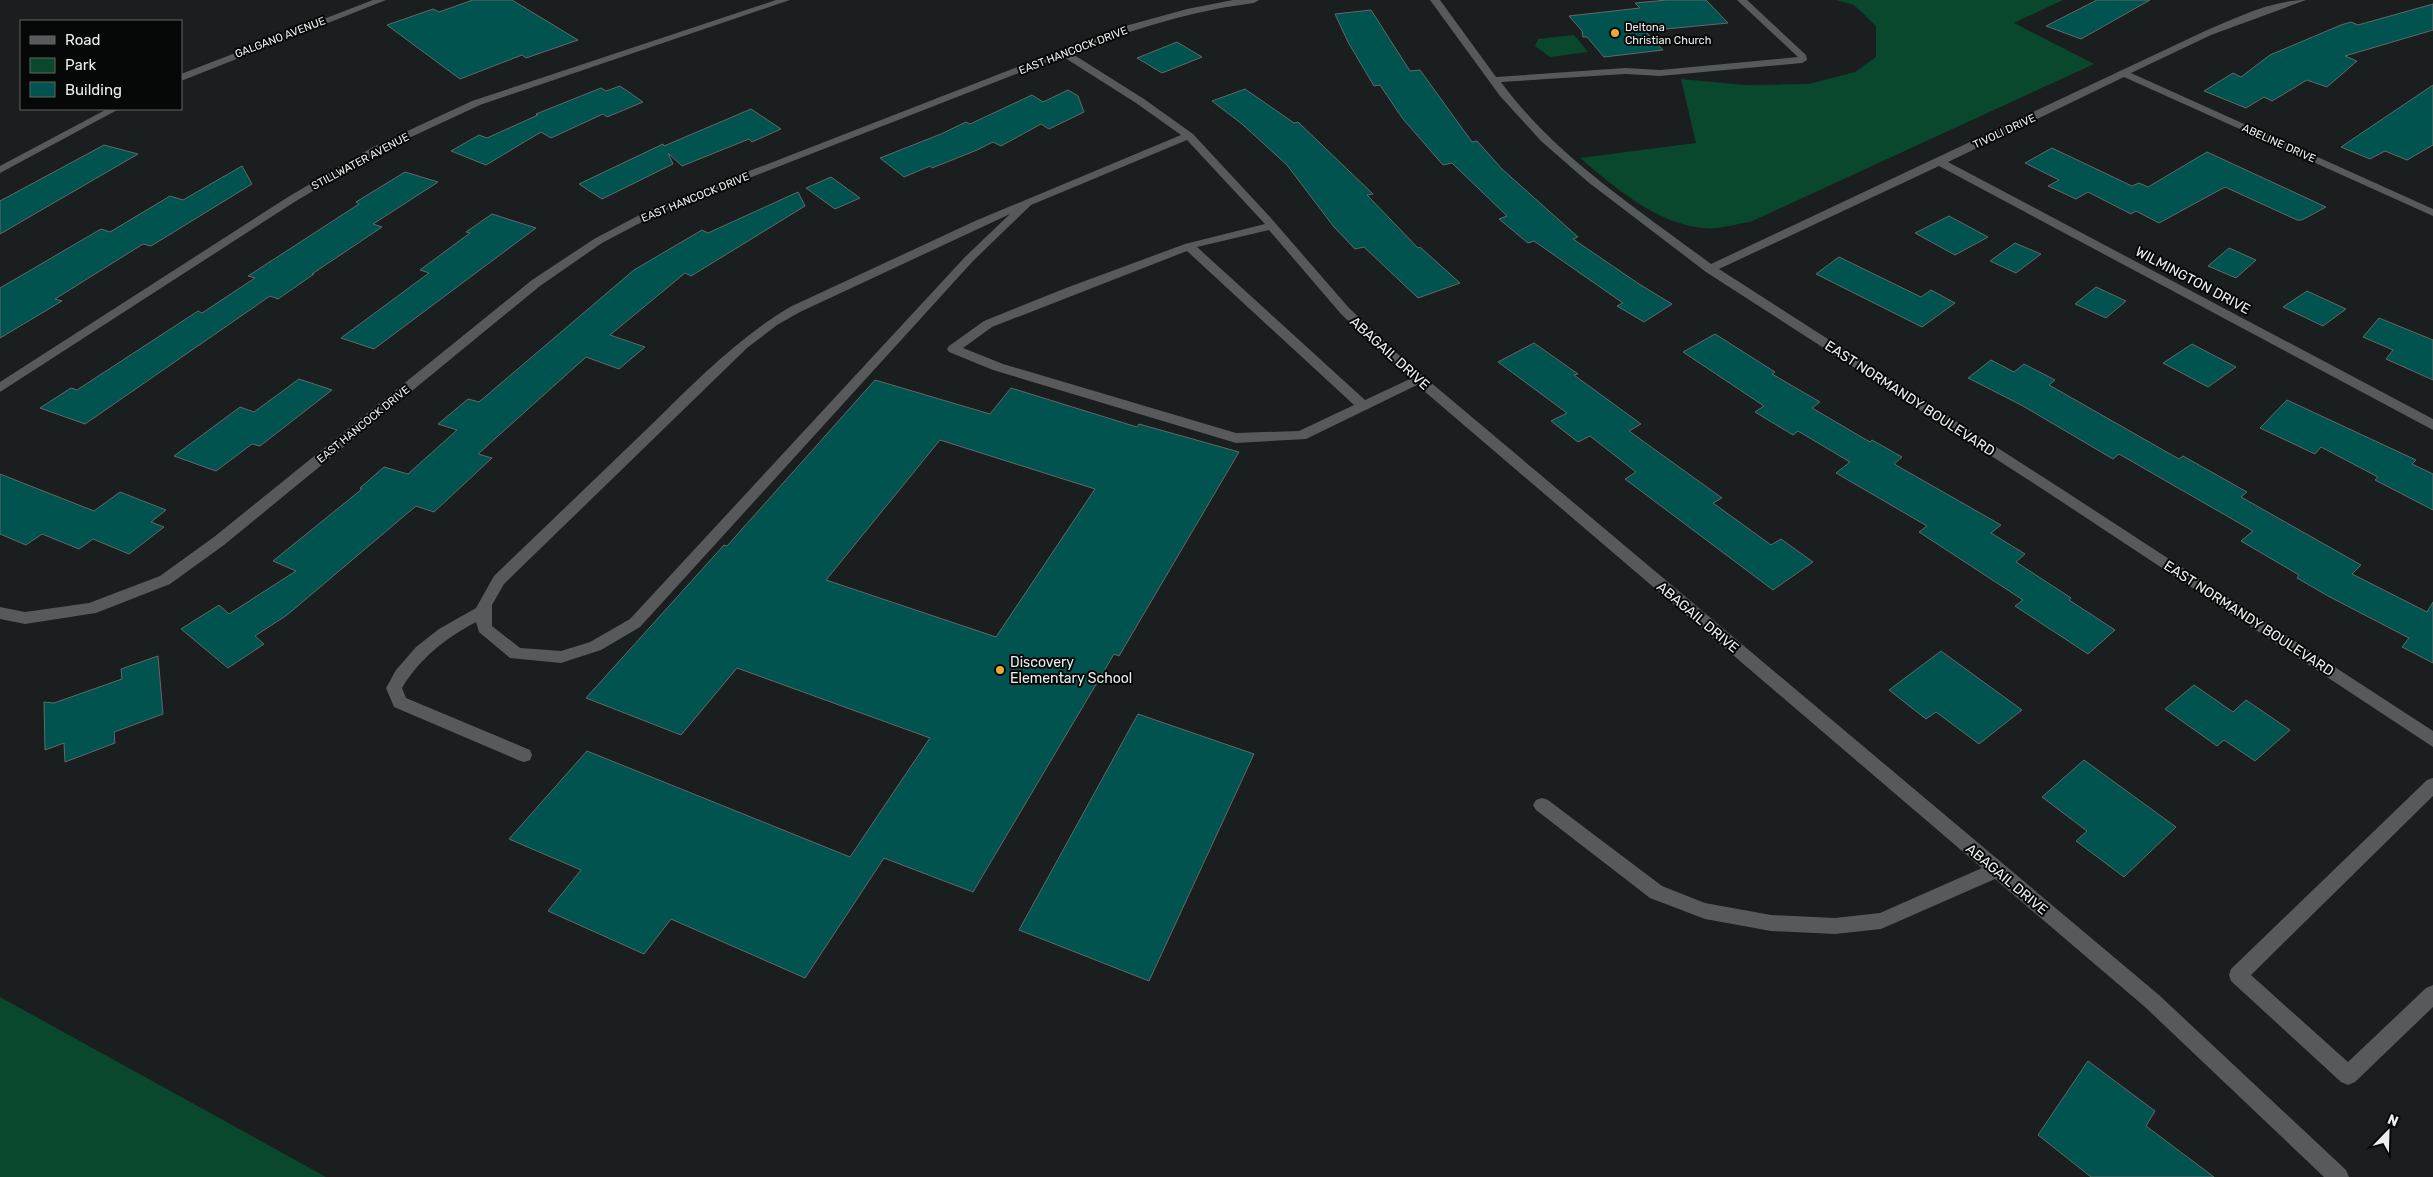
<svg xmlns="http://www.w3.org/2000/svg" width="2433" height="1177" font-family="Rubik,sans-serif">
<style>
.green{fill:#0a482d}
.building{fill:#00534e;stroke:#646868;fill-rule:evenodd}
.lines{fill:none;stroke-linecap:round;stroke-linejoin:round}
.minor{fill:#58595a;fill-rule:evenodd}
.poi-dot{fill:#eca93a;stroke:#060808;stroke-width:2}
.labels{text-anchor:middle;stroke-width:4;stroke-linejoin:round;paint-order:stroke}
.far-poi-label{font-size:11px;fill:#ebeeee;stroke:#060808;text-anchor:start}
.far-street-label{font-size:11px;fill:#ebeeee;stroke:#060808}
.street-label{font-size:14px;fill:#ebeeee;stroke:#060808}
.poi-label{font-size:14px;fill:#ebeeee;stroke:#060808;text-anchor:start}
</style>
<rect width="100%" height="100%" fill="#1a1e1f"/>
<!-- green -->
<path class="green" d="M1836,0H2063L2014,23L2094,64L1750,222C1735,224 1718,230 1703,228C1655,223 1616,188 1580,158L1696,143L1681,79L1745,85L1809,84L1855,72L1876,57V26L1854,5Z
M1574,35L1588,52L1550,57L1535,46L1538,39Z
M0,997L326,1177H0Z"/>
<!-- building -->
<path class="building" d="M473,0H512L578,40L526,58L522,55L460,79L387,25L433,9L439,12Z
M1667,0H1706L1728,23L1645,31L1663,50L1604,57L1587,37H1583L1582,31L1569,16L1640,8L1635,3Z
M2097,0H2150L2081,39L2046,26Z
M2433,4V30L2345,56L2357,61L2327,87L2307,80L2272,101L2264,97L2246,108L2204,91L2233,73L2241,77L2270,55L2341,25L2351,22L2358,25Z
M1371,10L1410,71L1420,70L1472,142L1477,141L1502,169L1578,237L1573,239L1639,284L1672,304L1644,322L1617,306L1623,303L1534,241L1528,243L1499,219L1507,216L1452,163L1443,165L1403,119L1380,85L1374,86L1348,42L1335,14Z
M1177,42L1202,57L1162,73L1137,58Z
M2433,85V145L2407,160L2385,151L2370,159L2341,147Z
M620,86L643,102L607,117L603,114L551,138L541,132L486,165L451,151L479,135L487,138L538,115L536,114L601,88L606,91Z
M1245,89L1294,123L1298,122L1373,194L1367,195L1418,248L1420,247L1460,283L1418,298L1364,247L1355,249L1334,227L1287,165L1242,124L1212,101Z
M1068,90L1078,96L1084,112L1049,129L1041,124L1001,146L993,142L977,150L932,168L930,166L904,177L880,158L941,134L966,122L970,124L1032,95L1043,102Z
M751,109L781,129L752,142L749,139L682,166L668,153L673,164L602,199L579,184L663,144L664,146Z
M104,145L138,154L0,234V201Z
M2052,148L2132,186L2139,183L2148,187L2207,152L2326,207L2302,220H2297L2225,187L2159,223L2136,211L2131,214L2088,192L2076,199L2048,186L2059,180L2025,163Z
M242,166L252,184L151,246L143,244L55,299L62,301L0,338V288L101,229L110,232L170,196L183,200Z
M405,172L438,182L373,224L382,227L312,274H314L278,299L270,296L85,424L40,408L71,388L77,390L198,311L202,313L255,278L248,276L359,204L356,202Z
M831,177L860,198L835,209L806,188Z
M798,192L805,206L691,276L685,273L610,335L645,347L619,369L586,357L478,454L492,458L434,512L416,506L287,615L255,636L264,644L228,668L181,629L219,605L229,614L296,571L273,561L362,489L360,488L384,467L408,474L457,430L438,424L468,399L479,402L634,270L702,230L708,233Z
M492,214L536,228L374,349L341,338L429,273L420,270L470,233L466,232Z
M1949,216L1988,237L1955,255L1915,233Z
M2015,243L2041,254L2016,273L1990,261Z
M2229,248L2256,260L2236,278L2208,266Z
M1839,257L1921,297L1931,290L1955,303L1922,327L1816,274Z
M2096,287L2126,301L2106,318L2075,304Z
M2307,291L2346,309L2323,326L2283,307Z
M2379,318L2433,340V380L2386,359L2393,350L2363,337Z
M1715,334L1775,372L1772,374L1820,402L1812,408L1870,442L1872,440L1902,457L1894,464L2001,525L1991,533L2025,554L2016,562L2071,598L2069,600L2115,630L2088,654L2015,606L2023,600L1919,532L1927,526L1836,473L1850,462L1798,431L1793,435L1755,412L1764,406L1683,352Z
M1534,343L1578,374L1574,375L1641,424L1629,431L1722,498L1713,503L1771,545L1781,539L1813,562L1773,590L1625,479L1636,472L1590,436L1578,442L1551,421L1567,413L1498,362Z
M2192,344L2236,367L2208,387L2163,363Z
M1991,360L2014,372L2024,364L2055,380L2049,385L2179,459L2183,456L2247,492L2241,497L2361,565L2352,574L2427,612L2433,602V663L2402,647L2409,638L2328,596L2297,578L2299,575L2241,541L2253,531L2119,454L2113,459L2023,406L1968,378Z
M299,379L332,390L260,446L252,444L216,471L174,456L240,407L254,412Z
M875,380L990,414L1011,388L1137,427L1139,424L1239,452L1119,656L1114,654L973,892L884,858L805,978L671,919L644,954L548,911L581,870L509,839L587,751L850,857L930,738L737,668L681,735L586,698L724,545L727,546ZM940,440L1095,489L996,637L826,580Z
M2287,400L2416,460L2412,464L2433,474V510L2375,480L2378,477L2321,447L2315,454L2260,428Z
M0,474L94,511L120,492L166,510L151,522L164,527L129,554L93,539L79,549L42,534L26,545L0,534Z
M1941,651L2022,710L1979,744L1936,712L1926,719L1889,690Z
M158,656L163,714L114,732L115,743L65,762L64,743L45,750L44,702L54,703L122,679L121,669Z
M2194,685L2233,712L2246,700L2290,730L2255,761L2224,740L2217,746L2165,709Z
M1138,714L1254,754L1149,981L1019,930Z
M2084,760L2176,827L2124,877L2076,841L2087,831L2042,797Z
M2088,1061L2155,1111L2146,1126L2214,1177H2091L2038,1135Z"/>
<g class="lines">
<!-- minor -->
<path class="minor" d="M373,0H386L181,81V74Z
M776,0H790L480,105L381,151L296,201L0,392V382L288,197L373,147L472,101Z
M1233,0H1259L1254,3C1190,11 1131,30 1071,53L1144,99L1193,134L1270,217L1349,308L1404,360L2159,995L2346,1170L2349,1177H2324L2145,1007L1995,879L1881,929L1835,934L1771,931L1705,919L1650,898L1536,810L1533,805L1536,800L1542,798L1548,800L1662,886L1705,903L1771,915L1835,918L1880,913L1982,868L1417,385L1306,439L1236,443L993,370L949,352L947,349L949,346L984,321L1066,288L1185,244L1265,224L1187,140L1031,205L973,261L640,627L601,650L561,663L510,658L479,632L476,622C446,638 420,658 402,688L406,698L530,750L532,755L530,760L524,762L518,760L394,707L386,688L396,670L416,647L439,629L476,608L494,576C546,526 598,476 650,426C694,383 738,337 792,306L975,221L1181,135L1136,103L1062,56L657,214L602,243L540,286L224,545L170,584L96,613L25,624L0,619V607L25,612L89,603L160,576L214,537L532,280L594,239L649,210L1118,28L1187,9ZM1010,214L965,257L630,619L590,642L561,651L520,648L492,626V605L504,584L747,348L777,325L800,312ZM1269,230L1341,314L1410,379L1365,400L1197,247ZM1187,251L1354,405L1299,431L1236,433L1003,364L963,348L992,327Z
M1430,0H1440L1496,77L1625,68L1660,70L1798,57L1737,0H1747L1806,55L1807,60L1802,63L1660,76L1625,74L1501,82C1556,157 1638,209 1711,264L2205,31C2236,18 2271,0 2306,0L2211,35L2131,73L2433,209V216L2124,77L1948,162L2433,419V430L1939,166L1719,269L2057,486L2433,731V747L2047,492L1706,272L1588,182L1541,141L1500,96Z
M107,109H119L0,173V166Z
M2433,778V796L2251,975L2348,1062L2426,988L2433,985V1007L2355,1082L2348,1085L2341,1082L2231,981L2229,975L2231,969L2427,780Z"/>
</g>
<!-- markers -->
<g class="poi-dot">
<circle cx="1615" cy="33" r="5"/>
<circle cx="1000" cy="670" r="5"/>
</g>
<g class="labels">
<!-- far-poi labels -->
<g class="far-poi-label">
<text x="1625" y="31">Deltona<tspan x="1625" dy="13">Christian Church</tspan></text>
</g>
<!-- far-street labels -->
<g class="far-street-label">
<text transform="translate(280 37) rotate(-21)" y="4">GALGANO AVENUE</text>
<text transform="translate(1073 50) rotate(-21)" y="4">EAST HANCOCK DRIVE</text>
<text transform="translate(2004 131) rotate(-25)" y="4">TIVOLI DRIVE</text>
<text transform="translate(2279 143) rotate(24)" y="4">ABELINE DRIVE</text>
<text transform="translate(360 161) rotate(-28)" y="4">STILLWATER AVENUE</text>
<text transform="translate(695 197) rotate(-22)" y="4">EAST HANCOCK DRIVE</text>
<text transform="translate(363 424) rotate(-39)" y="4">EAST HANCOCK DRIVE</text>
</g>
<!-- street labels -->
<g class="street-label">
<text transform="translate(2193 280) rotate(28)" y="5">WILMINGTON DRIVE</text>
<text transform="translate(1390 353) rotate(42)" y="5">ABAGAIL DRIVE</text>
<text transform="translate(1910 398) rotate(33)" y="5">EAST NORMANDY BOULEVARD</text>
<text transform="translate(1698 617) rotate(40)" y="5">ABAGAIL DRIVE</text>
<text transform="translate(2249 618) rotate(33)" y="5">EAST NORMANDY BOULEVARD</text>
<text transform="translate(2007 879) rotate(40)" y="5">ABAGAIL DRIVE</text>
</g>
<!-- poi labels -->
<g class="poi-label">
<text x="1010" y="667">Discovery<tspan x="1010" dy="16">Elementary School</tspan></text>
</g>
</g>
<!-- legend -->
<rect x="20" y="20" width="162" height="90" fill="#060808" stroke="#626464"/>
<rect x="30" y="36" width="25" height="8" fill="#58595a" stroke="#626464"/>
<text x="65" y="45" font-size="15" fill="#ebeeee">Road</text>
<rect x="30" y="58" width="25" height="15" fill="#0a482d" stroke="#626464"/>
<text x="65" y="70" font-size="15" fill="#ebeeee">Park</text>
<rect x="30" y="82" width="25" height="15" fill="#00534e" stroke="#626464"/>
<text x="65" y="95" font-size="15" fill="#ebeeee">Building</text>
<!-- north arrow -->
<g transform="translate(2388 1132) rotate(23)" stroke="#060808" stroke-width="4" paint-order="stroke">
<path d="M0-4L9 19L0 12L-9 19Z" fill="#ebeeee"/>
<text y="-8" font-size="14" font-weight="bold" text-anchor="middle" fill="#ebeeee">N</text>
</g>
</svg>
